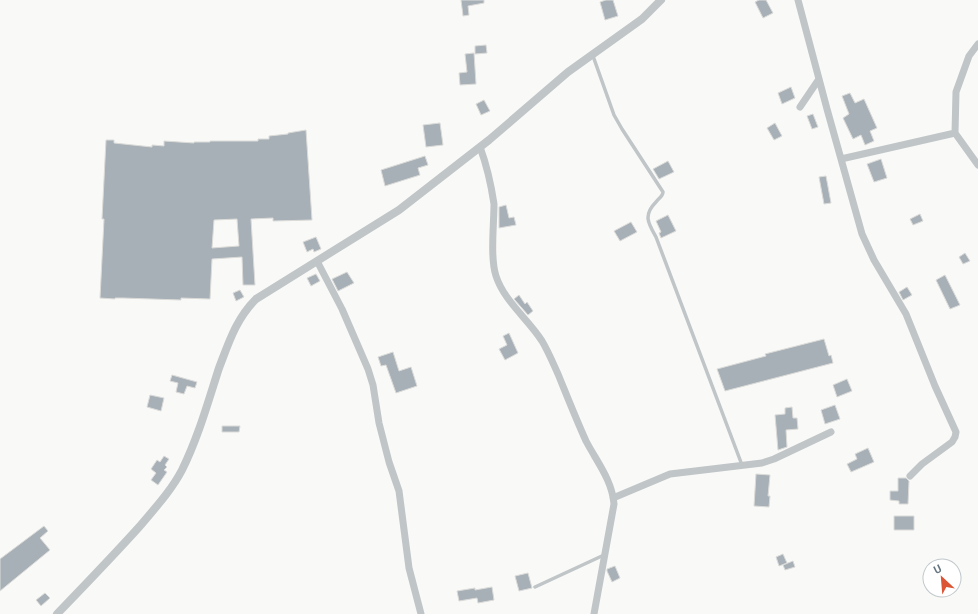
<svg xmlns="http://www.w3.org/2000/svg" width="978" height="614" font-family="Roboto,sans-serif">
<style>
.building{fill:#a7b0b6;stroke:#dbdbd9;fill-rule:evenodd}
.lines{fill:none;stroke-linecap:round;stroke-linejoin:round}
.service{stroke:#c0c5c8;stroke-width:3.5}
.minor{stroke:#c0c5c8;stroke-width:7}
.tertiary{stroke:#c0c5c8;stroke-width:8}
</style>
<rect width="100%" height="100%" fill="#f9f9f7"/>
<!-- building -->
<path class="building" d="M461,0H484V3L468,6L469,15L463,16Z
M606,0H613L618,16L605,20L600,2Z
M759,0H766L773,13L763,18L755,2Z
M486,45L487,53L475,54V46Z
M474,53L476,84L460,85L459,73L467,72L465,54Z
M791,87L795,98L782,104L778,93Z
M850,93L855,103L864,99L877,128L870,131L874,141L865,145L861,135L853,139L843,118L849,114L842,96Z
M484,100L490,111L481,115L476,104Z
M813,114L818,127L812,129L807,116Z
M440,123L443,145L426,147L423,125Z
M775,123L782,136L774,140L767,128Z
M306,130L312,220L273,221V218L251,219L255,285H243L242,257L212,259L210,299L181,298V300L123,298H115V299L100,298L104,219H102L106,140H114V143L152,147V145L164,146V141L194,143V142H210V141H258V139H269V136L288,134V133ZM237,219L239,246L212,248L214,220Z
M425,156L428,165L418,168L420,175L385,186L381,170Z
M881,159L887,178L874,182L867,164Z
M668,161L674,172L659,179L653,169Z
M826,176L831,203L824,204L819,177Z
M506,205L509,218L514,217L516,225L499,228V207Z
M920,214L923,221L913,225L910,219Z
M668,215L676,231L661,238L659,233L661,232L656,221Z
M631,222L637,232L620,241L614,231Z
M316,237L321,249L314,252L313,249L307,252L303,242Z
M965,253L970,261L963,264L959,257Z
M347,272L354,283L338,291L332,279Z
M316,274L320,281L311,286L307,278Z
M945,275L960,305L950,309L936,280Z
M907,287L912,295L903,300L899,292Z
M240,290L244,297L236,301L233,293Z
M519,295L525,304L527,302L533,311L528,315L514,299Z
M509,333L518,353L505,360L499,349L507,345L503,336Z
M824,339L829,356L831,355L833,363L725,391L717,369L766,356L765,354Z
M393,352L399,371L411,367L417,386L396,393L386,365L381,366L378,357Z
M172,375L197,382L195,388L187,386L184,394L176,392L178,383L170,381Z
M847,379L852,391L837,397L833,385Z
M150,395L164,398L161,411L147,407Z
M835,405L840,419L825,424L821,410Z
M792,407L793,418H797L798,429L786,430L787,447L778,450L775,415L785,414V408Z
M222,426H240L239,432H222Z
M868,448L874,462L851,472L847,464L857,459L855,454Z
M164,456L169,459L165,465L167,467L164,470L167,472L158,485L151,480L156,473L151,469L157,460L160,462Z
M756,474L770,475L768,496H770L769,507L754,506Z
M898,478H906L909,481L908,504H899V501L890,500V491H898Z
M894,516H914V530H894Z
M44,526L48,531L40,538L50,550L0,591V559Z
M783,554L787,563L779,566L776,557Z
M793,561L795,567L785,570L783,565Z
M615,566L620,578L612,582L607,571V569Z
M528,573L532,588L519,591L515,576Z
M492,587L494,600L478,603L477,598L459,601L457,591L475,588V590Z
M45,593L50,598L41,606L36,600Z"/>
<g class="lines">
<!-- service -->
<path class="service" d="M593,56L614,115L622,129L663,192C663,196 659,198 656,202C643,215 648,223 656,237L742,465
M535,587L604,555"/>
<!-- minor -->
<path class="minor" d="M798,0L827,109L862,234L874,260L906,314L935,386L956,432L955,437L952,442L922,464L910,476
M800,107L819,79
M955,133L978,165
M480,147C487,166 491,184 494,204C494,224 490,258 496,276C504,301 528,319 542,341C548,351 553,363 558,374C567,396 576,419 586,441C597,462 612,480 614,504L594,614
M841,159L955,133L956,92L969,56L978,44
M317,261L342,309L368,369L373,385L379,423L389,462L399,491L409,568L421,614
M613,498L670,474L762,463L774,459L831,432"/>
<!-- tertiary -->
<path class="tertiary" d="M57,614C85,585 113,556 140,526C155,508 171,491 182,470C198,438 208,402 219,368C229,342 236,319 256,299L399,210L489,140L568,72L642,19L661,0"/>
</g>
<!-- north arrow -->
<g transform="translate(942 578) rotate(334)"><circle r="19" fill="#ffffff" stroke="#c1c8cc"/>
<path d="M0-3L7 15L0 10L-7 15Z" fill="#db5434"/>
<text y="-6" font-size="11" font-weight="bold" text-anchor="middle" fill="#657680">U</text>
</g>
</svg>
